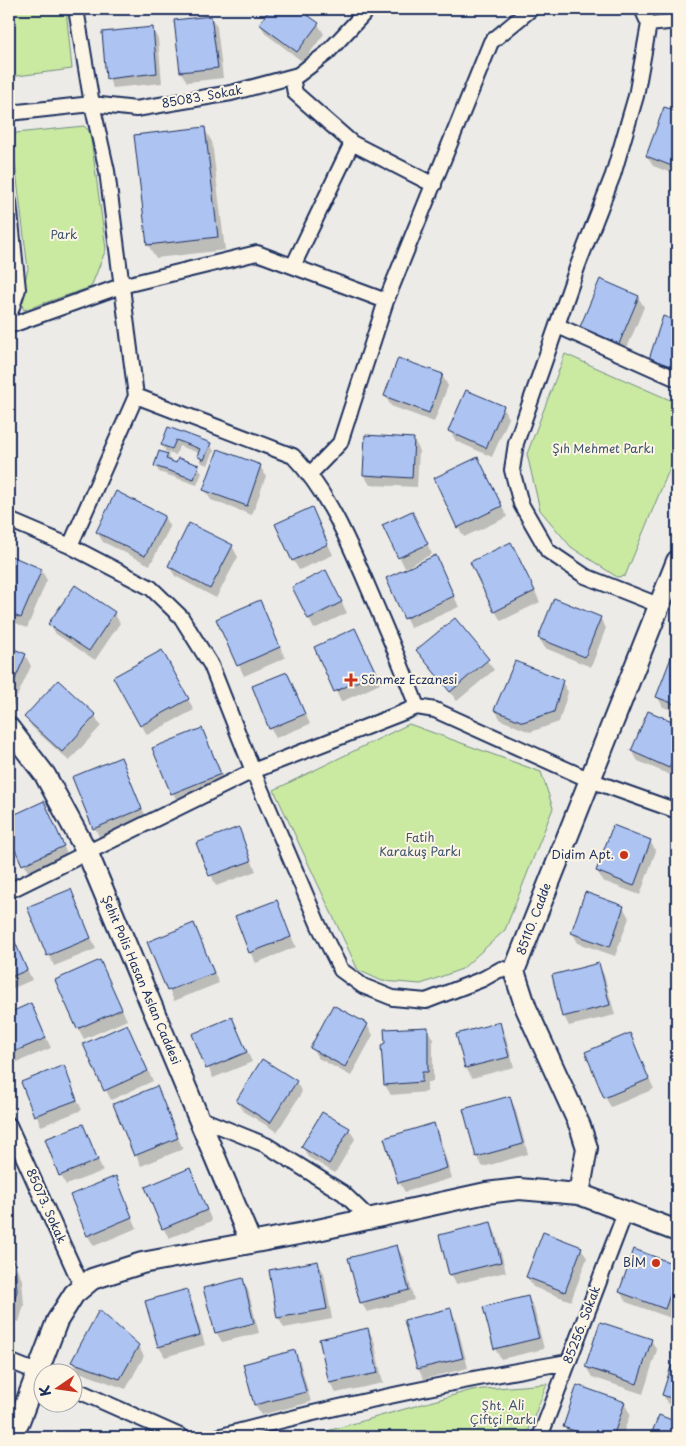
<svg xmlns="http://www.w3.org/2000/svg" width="686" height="1446" font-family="'Playpen Sans',sans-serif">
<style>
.green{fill:#caeaa2;stroke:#728c80}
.shadow{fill:#0003}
.building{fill:#adc3f1;stroke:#1b2f5e}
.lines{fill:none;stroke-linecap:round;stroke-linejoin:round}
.street-casing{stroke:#1b2f5e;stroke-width:18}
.secondary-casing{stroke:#1b2f5e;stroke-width:24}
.street{stroke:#fcf5e5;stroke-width:14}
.secondary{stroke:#fcf5e5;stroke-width:20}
.poi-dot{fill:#c8321e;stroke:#fcf5e5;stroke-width:2}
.labels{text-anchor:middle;stroke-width:4;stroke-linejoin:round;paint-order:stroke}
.street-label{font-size:12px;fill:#1b2f5e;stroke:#fcf5e5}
.park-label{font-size:12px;fill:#3e546c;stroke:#fcf5e5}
.poi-label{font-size:12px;fill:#1b2f5e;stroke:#fcf5e5;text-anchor:end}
</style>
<rect width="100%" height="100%" fill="#ecebe7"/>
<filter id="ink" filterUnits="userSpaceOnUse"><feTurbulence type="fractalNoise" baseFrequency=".02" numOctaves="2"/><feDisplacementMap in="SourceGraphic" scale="10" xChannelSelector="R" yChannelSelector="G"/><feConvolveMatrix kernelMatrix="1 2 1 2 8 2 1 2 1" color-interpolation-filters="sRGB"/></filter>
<g filter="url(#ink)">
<!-- green -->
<path class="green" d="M9,9H66L72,69L9,77Z
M84,126L90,132L106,249L91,287L24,310L20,300L28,269L12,139L16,133Z
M565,354L677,403V451L625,576L617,577L571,547L540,510L527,454Z
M409,724L541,772L553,808L505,930L462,969L421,984L382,981L358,970L274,790Z
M547,1384L526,1437H306L472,1390Z"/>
<!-- shadow -->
<path class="shadow" d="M99,9H119L100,11Z
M272,9H297L318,24L324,34L303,62L266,34L260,24Z
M483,9H492L486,13Z
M211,17L217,27L223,78L187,82L181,72L175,21Z
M152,29L158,39L162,83L113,88L108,78Z
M665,108L677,113V175L653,166L647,156Z
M204,128L212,142L225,250L156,258L148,245Z
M638,297L644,307L625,353L587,337L581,327Z
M664,318L677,322V376L656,369L650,359Z
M442,375L448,386L434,422L391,406L385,396Z
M503,407L509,418L492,457L456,441L450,431Z
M169,428L210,444L214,451L208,465L202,463L198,456L199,453L179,446L176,455L166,452L162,445Z
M413,439L419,449L417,487L370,485L364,475Z
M168,455L171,462L198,466L202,473L197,485L159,472L155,465Z
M260,466L266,476L252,515L211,500L205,490Z
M483,468L507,517L464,537L458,527Z
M312,509L333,555L299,570L293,560Z
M164,517L170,527L150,565L103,542L97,532Z
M417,523L432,554L405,568L384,526Z
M189,525L232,546L238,557L216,598L175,576L169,566Z
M517,554L540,602L501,621L495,611Z
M9,556L41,570L47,580L27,628L9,620Z
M441,567L459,607L411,628L405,618Z
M326,571L347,613L314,629L293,587Z
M265,612L285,658L244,676L218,620Z
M114,613L120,623L95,660L56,634L50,624Z
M600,618L606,628L591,667L545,648L539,638Z
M455,619L494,670L457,701L418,651Z
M360,640L380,684L341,702L315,647Z
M9,648L25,655L31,666L10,712Z
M162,652L194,710L147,735L115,677Z
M673,656L677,658V712L663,707L657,696Z
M287,673L310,724L276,738L270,728Z
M58,682L95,716L101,726L69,761L32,727L26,717Z
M562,682L568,692L559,722L530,732L501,720L495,710Z
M649,712L677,725V772L675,777L638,761L632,751Z
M202,729L226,784L178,804L154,749Z
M120,759L147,819L100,839L73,778Z
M43,803L68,856L29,874L9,832V818Z
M238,829L256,871L216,886L198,844Z
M650,841L656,851L640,895L603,881L597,871Z
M70,890L96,949L54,966L28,907Z
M276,902L296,947L256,963L250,952Z
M623,907L629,918L615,956L578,943L572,932Z
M193,925L219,983L174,1001L149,943Z
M9,929L32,980L9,990Z
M100,962L127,1020L84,1039L78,1028Z
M598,964L604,975L615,1015L569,1026L564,1016Z
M31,1005L51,1048L15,1063L9,1052V1014Z
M232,1019L252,1062L213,1078L194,1035Z
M499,1024L505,1034L514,1067L472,1078L466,1068L458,1034Z
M127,1025L153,1081L111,1100L106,1090Z
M367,1025L373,1035L351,1076L318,1058L312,1048Z
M427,1029L433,1039V1082H427V1092L391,1095L385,1085Z
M629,1035L654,1089L611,1107L605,1097Z
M63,1067L82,1110L41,1126L23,1082Z
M296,1082L302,1092L277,1132L243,1111L237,1101Z
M156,1088L183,1149L141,1166L114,1105Z
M510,1097L515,1108L528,1154L483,1167L477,1157L465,1110Z
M83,1125L103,1171L66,1185L61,1175Z
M434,1125L439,1135L452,1178L405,1192L399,1182Z
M349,1129L355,1139L335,1173L308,1157L303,1147Z
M189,1170L212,1221L169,1238L163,1228Z
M115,1178L137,1228L94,1246L88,1236Z
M490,1224L496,1234L506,1272L456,1284L451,1274Z
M397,1247L403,1257L414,1300L367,1312L361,1302Z
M581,1248L587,1258L571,1301L533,1287L527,1277Z
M9,1249L22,1280L24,1305L19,1322L9,1318Z
M635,1251L677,1266V1300L671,1318L626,1302L620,1292Z
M318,1263L324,1273L332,1319L284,1328L278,1317Z
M242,1280L248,1290L259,1333L222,1342L216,1332Z
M186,1291L192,1301L205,1345L165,1357L159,1347Z
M528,1298L534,1308L544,1349L501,1359L495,1349Z
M450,1310L456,1320L468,1368L424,1379L418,1369L406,1320Z
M368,1329L374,1340L383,1383L336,1393L330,1383L320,1340Z
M651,1340L657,1350L643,1394L592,1377L586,1367Z
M138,1346L144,1356L126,1389L79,1372L73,1362Z
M295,1352L300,1362L311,1402L261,1415L255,1405L245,1365Z
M676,1355L677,1356V1408L669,1405L663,1395Z
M624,1403L630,1414L622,1437H571L564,1427Z"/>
<!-- building -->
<path class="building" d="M270,9H299L319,23L297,52L259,24Z
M211,16L218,68L180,72L174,20Z
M153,27L157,73L106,79L102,32Z
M676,45H677V86L673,52H677Z
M664,107L677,111V168L646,156Z
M205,127L218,237L147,245L134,135Z
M600,279L639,296L619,344L580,327Z
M663,316L677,321V368L649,359Z
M398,358L443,374L429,413L384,396Z
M466,390L504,406L486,448L448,431Z
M168,427L211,443L204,460L197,456L200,449L176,440L172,449L161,445Z
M365,435L414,438L412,478L363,475Z
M218,449L261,465L247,506L203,490Z
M159,451L168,454L166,459L176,463L178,458L199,465L194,479L154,466Z
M478,457L502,506L457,528L434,478Z
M116,491L165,516L145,556L96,532Z
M312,507L328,544L292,561L275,524Z
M412,511L428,544L398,558L382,525Z
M189,523L233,545L210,589L168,566Z
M511,542L535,591L494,612L470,562Z
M9,555L42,569L21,618L9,613Z
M436,555L454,596L404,619L386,578Z
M326,570L342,602L308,619L292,587Z
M75,585L115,612L89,651L48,624Z
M554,598L601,617L585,657L538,638Z
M260,600L280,647L237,666L216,619Z
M455,618L489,659L450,692L416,650Z
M355,628L376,673L334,692L314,647Z
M9,647L26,654L9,693Z
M162,650L189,699L140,726L113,677Z
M672,655L677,657V705L656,697Z
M515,661L563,680L554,712L523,722L494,710Z
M287,672L305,714L269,729L252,686Z
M58,680L96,715L62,752L24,717Z
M648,711L677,723V749L669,768L631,751Z
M202,728L221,774L171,794L152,748Z
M121,757L142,809L93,829L72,777Z
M44,801L64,846L22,865L9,836V817Z
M613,825L651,840L634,886L596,871Z
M239,827L251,861L209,876L196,843Z
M71,889L91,938L47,956L27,907Z
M585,892L624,906L610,947L571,933Z
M277,900L291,937L249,953L235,916Z
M194,923L214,973L167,991L147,942Z
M9,928L27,970L9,978Z
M100,960L122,1009L77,1029L55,980Z
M599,963L610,1005L562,1017L552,975Z
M31,1003L46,1038L9,1054V1013Z
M333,1005L368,1024L345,1067L310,1048Z
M232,1017L247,1052L206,1069L192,1034Z
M500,1022L509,1057L465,1068L456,1034Z
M127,1024L148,1071L104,1091L83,1044Z
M428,1027V1072H422V1082L384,1085L381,1045L385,1043L384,1029Z
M630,1033L649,1079L604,1098L585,1052Z
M262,1059L297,1081L270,1123L236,1101Z
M64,1065L77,1100L34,1116L21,1082Z
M157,1086L178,1138L134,1156L113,1104Z
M510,1096L523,1144L476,1157L463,1109Z
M322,1112L350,1128L329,1164L301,1147Z
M434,1123L447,1168L398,1183L384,1138Z
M83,1124L98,1160L59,1176L45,1139Z
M190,1168L207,1210L162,1229L145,1187Z
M116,1176L132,1217L87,1236L70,1195Z
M491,1222L501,1262L449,1275L439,1235Z
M543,1232L582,1247L565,1292L526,1277Z
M397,1245L409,1290L360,1303L348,1258Z
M634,1249L677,1265V1275L665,1309L619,1292Z
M9,1251L15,1265L17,1291L11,1309L9,1308Z
M318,1261L327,1309L277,1318L269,1270Z
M243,1278L254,1323L215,1333L203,1288Z
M187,1289L200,1335L158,1347L145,1301Z
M528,1296L539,1338L494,1349L483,1307Z
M451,1308L463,1358L417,1369L404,1320Z
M99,1310L139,1345L120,1379L71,1362Z
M600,1322L652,1339L637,1384L585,1367Z
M368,1328L378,1373L329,1383L319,1339Z
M295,1350L306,1392L254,1405L243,1364Z
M675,1354H677V1400L662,1395Z
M577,1385L625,1402L613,1437H592L563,1427Z
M659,1415L677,1422V1437H650Z"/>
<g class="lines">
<defs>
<path id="street" d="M642,9L649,24L636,96L613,175L578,265L516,443L512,470L521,504L548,551L585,576L661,606
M649,24L677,21
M292,77L295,93L352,143L434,185
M9,113L92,104L136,109L231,93L298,75L327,53L368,9
M9,202L18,289L9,316
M293,266L352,143
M9,326L121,286L257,253L386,301
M558,326L677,379
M136,396L293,456C331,495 353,552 374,601C389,636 404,671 417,707
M310,474L340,443L386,301L491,42L531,9
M9,520L70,546L151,588L181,617L211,665L253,771L319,926L341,970L363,986L393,998L426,1001L483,979L501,969L514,971
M70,546L136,396L107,171L92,104L76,9
M9,891L253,771L417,707L435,710L590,780L677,811
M199,1118L266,1145L343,1193L369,1218
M9,1125L82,1287
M9,1361L42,1374
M72,1388L182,1437
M218,1437C333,1406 451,1382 568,1362
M540,1437L625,1213"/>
<path id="secondary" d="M9,728L45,775L88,854L251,1243
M579,1194L587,1148L580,1126L526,1008L514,971L677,561
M13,1437L57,1321L74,1294L92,1279L142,1263L304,1233L486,1193L519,1189L579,1194L677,1231"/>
</defs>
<!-- street casing -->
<use href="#street" class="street-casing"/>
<!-- secondary casing -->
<use href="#secondary" class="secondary-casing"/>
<!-- street -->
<use href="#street" class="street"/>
<!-- secondary -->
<use href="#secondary" class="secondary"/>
</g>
</g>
<!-- markers -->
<g class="poi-dot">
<path d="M348.5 672.5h5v5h5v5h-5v5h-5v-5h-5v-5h5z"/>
<circle cx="624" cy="855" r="5"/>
<circle cx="656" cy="1263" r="5"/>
</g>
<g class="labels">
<!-- street labels -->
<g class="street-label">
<text transform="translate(202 97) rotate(-10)" y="4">85083. Sokak</text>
<text transform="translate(534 919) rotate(-69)" y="4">85110. Cadde</text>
<text transform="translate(141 980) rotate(67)" y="4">Şehit Polis Hasan Aslan Caddesi</text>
<text transform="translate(46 1206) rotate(66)" y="4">85073. Sokak</text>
<text transform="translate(582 1325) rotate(-69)" y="4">85256. Sokak</text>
</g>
<!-- park labels -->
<g class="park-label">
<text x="64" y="239">Park</text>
<text x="603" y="453">Şıh Mehmet Parkı</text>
<text x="420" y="842">Fatih<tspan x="420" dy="14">Karakuş Parkı</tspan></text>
<text x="503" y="1410">Şht. Ali<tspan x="503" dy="14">Çiftçi Parkı</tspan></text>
</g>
<!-- poi labels -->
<g class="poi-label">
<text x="361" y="684" text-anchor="start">Sönmez Eczanesi</text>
<text x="614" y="859">Didim Apt.</text>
<text x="646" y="1267">BİM</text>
</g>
</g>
<!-- margin -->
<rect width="686" height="1446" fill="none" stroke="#fcf5e5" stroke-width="30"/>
<rect x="15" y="15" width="656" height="1416" fill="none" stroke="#1b2f5e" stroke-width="2" filter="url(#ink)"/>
<!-- north arrow -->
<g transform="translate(58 1388) rotate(257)"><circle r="24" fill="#fcf5e5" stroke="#a2a6af"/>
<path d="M0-4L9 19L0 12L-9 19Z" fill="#c8321e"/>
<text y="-8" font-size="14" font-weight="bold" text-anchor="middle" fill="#1b2f5e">K</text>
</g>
</svg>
